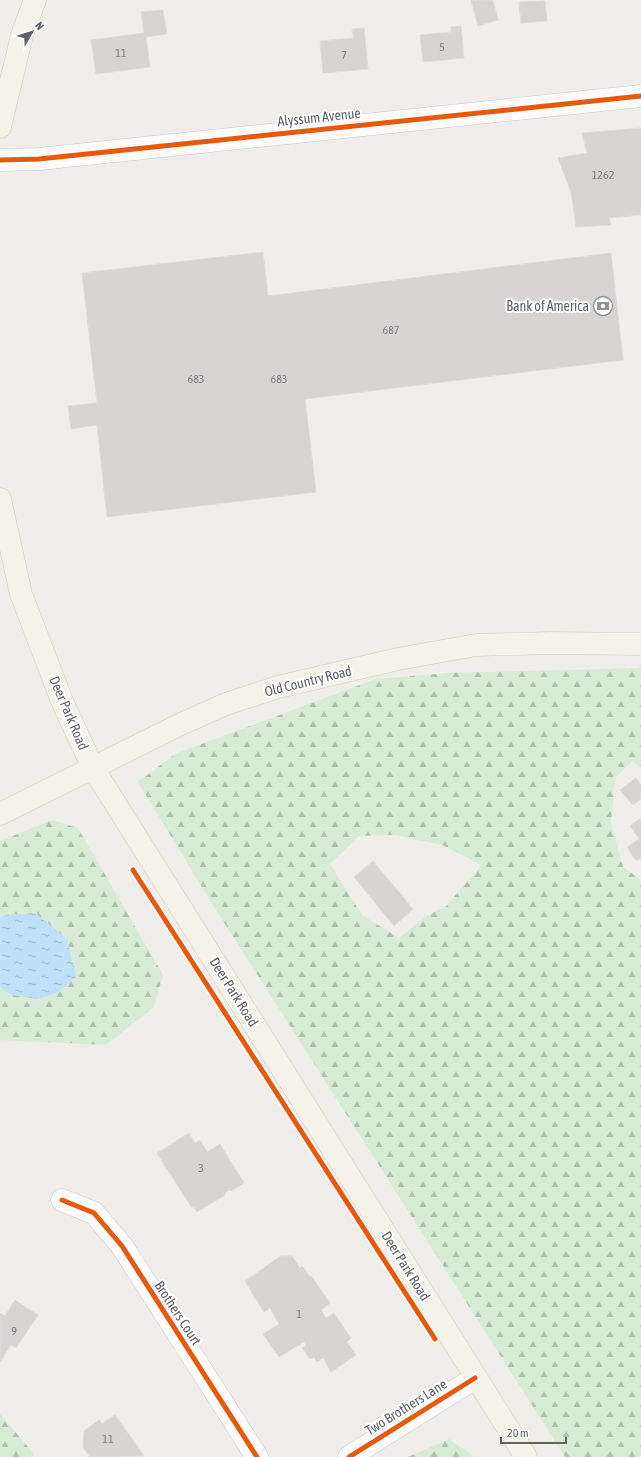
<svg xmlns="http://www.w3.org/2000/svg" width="641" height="1457" font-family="'Asap Condensed',sans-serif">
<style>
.forest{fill:url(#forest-firs);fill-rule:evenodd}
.water{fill:url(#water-ripples)}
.building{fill:#d6d5d3;stroke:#deddd9}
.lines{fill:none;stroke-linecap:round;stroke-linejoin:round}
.minor-casing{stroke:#cbcccc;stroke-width:23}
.major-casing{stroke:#d7ceb8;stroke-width:23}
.minor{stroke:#fdfcfc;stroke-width:22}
.major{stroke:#f4f2e9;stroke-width:22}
.cycleway-casing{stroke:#fff;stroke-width:8}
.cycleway{stroke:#e8590c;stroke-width:5}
.labels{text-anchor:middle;stroke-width:4;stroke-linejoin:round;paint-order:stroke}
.number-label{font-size:12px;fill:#7e8184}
.street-label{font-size:14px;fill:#5f6368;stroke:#fff}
.poi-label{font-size:14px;fill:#5f6368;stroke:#fff;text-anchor:end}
</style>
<defs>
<pattern id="forest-firs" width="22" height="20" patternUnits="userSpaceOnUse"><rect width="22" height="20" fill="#d8ebd6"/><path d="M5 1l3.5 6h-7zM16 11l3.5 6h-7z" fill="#b2c2b1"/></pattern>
<pattern id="water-ripples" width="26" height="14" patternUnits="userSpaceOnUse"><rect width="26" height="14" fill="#bfe0f9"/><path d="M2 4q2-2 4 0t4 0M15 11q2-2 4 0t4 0" fill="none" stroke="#9eb9cd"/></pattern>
</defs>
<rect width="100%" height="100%" fill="#efeeea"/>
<!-- forest -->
<path class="forest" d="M641,668V767L632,761L615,778L611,823L623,867L641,880V1457H565L211,902L138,782L175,754L376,679L447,673ZM395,835L442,845L482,865L446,906L427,916L399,938L362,915L330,864L359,836Z
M52,820L78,828L163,975L154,1007L106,1045L0,1040V987L11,995L67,939L35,913L3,915L0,918V841Z
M0,1414L34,1454L33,1457H0Z
M449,1439L475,1457H408Z"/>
<!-- water -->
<path class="water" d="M35,913L67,939L76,977L60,991L39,999L11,995L0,987V918L3,915Z"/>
<!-- building -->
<path class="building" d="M471,0H493L498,20L478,26Z
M545,1L547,21L521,23L519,2Z
M163,10L167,34L146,37L150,67L96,74L91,40L144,33L141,12Z
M461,26L464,58L423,62L420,35L451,32V27Z
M364,28L368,69L323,73L320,41L353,38L352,29Z
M641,128V215L609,218L611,225L576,227L571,192L558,158L587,153L582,133Z
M263,252L268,296L611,253L623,360L305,399L316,492L107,517L97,425L71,429L68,406L97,403L82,273Z
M636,778L641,784V799L633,805L620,790Z
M641,818V858L636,861L627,847L639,839L630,826Z
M373,861L413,909L394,926L354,877Z
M189,1133L195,1143L200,1140L207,1152L220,1144L244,1183L231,1191L230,1190L224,1193L225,1195L197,1212L194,1207L192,1208L157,1153Z
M281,1256H292L300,1268L302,1266L310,1277L311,1276L330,1303L321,1310L326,1318L334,1313L351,1338L347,1342L356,1355L331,1372L323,1358L317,1362L314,1357L310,1359L302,1348L306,1345L304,1342L279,1357L263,1334L279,1324L270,1308L264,1312L245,1281Z
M15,1300L38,1315L16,1348L11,1345L0,1362V1313L5,1316Z
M115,1415L144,1456L90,1457L83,1447L84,1431L99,1420L102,1424Z"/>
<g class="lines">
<defs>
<path id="minor" d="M0,160L39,159L641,96
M62,1200L94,1213L122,1246L257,1457
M349,1457L475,1378"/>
<path id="major" d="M0,127L22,35L35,0
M0,499L21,594L62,701L93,768L526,1457
M0,814L181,724L226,704L278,687L398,659L476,645L550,643L641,644"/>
</defs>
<!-- minor casing -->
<use href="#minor" class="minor-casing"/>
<!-- major casing -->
<use href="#major" class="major-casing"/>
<!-- minor -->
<use href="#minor" class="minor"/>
<!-- major -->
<use href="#major" class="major"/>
<defs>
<path id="cycleway" d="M0,160L39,159L641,96
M133,870L435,1339
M62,1200L94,1213L122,1246L257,1457
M349,1457L475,1378"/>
</defs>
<!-- cycleway casing -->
<use href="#cycleway" class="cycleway-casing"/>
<!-- cycleway -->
<use href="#cycleway" class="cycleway"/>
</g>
<!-- icons -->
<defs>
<symbol id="bank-ring" viewBox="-11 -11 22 22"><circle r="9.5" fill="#fff" stroke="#919496" stroke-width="1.5"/><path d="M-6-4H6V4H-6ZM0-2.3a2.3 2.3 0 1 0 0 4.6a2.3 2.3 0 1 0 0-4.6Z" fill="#919496"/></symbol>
</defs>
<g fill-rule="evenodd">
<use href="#bank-ring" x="592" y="295" width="22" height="22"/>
</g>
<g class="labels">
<!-- number labels -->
<g class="number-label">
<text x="442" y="51">5</text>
<text x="121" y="57">11</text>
<text x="344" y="59">7</text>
<text x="603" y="179">1262</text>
<text x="391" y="334">687</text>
<text x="196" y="383">683</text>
<text x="279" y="383">683</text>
<text x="201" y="1172">3</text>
<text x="299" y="1318">1</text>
<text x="14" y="1335">9</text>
<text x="108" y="1443">11</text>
</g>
<!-- street labels -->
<g class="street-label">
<text transform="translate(319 117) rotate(-6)" y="5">Alyssum Avenue</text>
<text transform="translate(308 681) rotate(-14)" y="5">Old Country Road</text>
<text transform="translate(69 713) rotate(67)" y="5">Deer Park Road</text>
<text transform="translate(234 992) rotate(58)" y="5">Deer Park Road</text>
<text transform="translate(406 1266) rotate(58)" y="5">Deer Park Road</text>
<text transform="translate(178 1313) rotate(57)" y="5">Brothers Court</text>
<text transform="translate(406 1407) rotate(-32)" y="5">Two Brothers Lane</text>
</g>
<!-- poi labels -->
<g class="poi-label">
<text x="589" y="311">Bank of America</text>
</g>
</g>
<!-- north arrow -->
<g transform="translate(32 32) rotate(51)" stroke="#ffffff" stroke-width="3" paint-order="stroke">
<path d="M0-3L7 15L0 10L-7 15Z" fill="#5f6368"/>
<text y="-6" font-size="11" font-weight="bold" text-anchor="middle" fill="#5f6368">N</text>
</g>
<!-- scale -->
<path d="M501 1437v6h65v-6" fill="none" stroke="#5f6368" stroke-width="2"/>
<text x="507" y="1437" font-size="12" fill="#5f6368" stroke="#ffffff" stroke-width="3" paint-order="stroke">20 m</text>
</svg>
